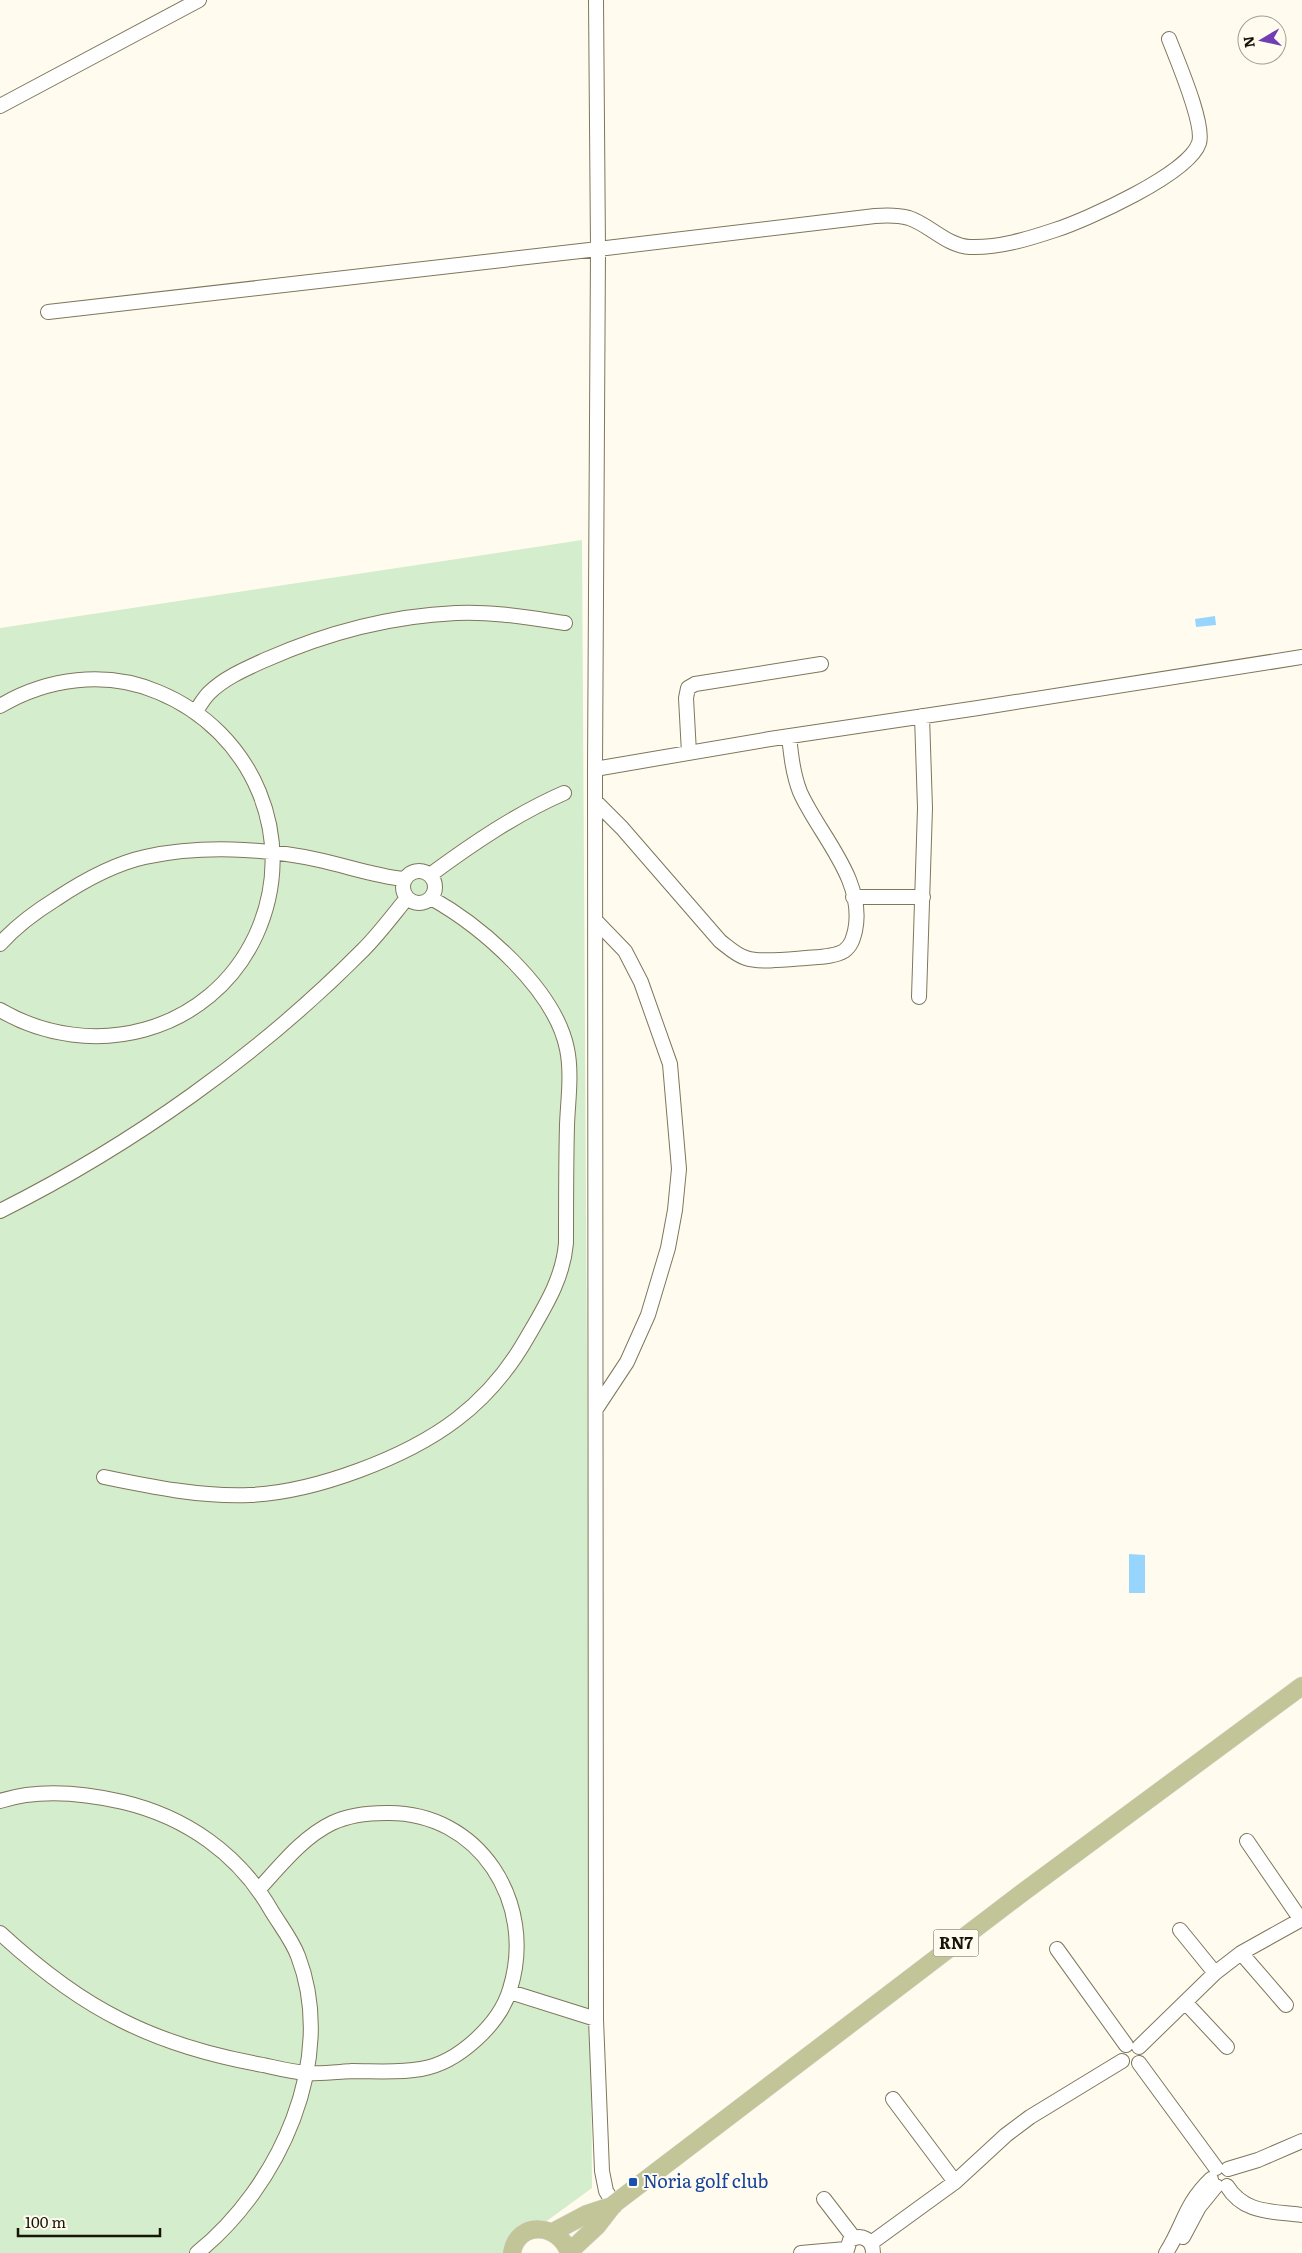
<svg xmlns="http://www.w3.org/2000/svg" width="1302" height="2253" font-family="Literata,serif">
<style>
.green{fill:#d4edcc}
.water{fill:#98d5fe}
.lines{fill:none;stroke-linecap:round;stroke-linejoin:round}
.minor-casing{stroke:#7e775b;stroke-width:16}
.major-casing{stroke:#dfdedd;stroke-width:19}
.minor{stroke:#fff;stroke-width:14}
.major{stroke:#c1c597;stroke-width:18}
.transit-dot{fill:#1a4fb4;stroke:#fffcef;stroke-width:2}
.labels{text-anchor:middle;stroke-width:4;stroke-linejoin:round;paint-order:stroke}
.shield{fill:#fffcef;stroke:#5d5a4e;stroke-width:1}
.shield-label{font-size:16px;font-weight:bold;fill:#171409}
.transit-label{font-size:18px;fill:#164399;stroke:#fffcef;text-anchor:start}
</style>
<rect width="100%" height="100%" fill="#fffcef"/>
<!-- green -->
<path class="green" d="M582,540L592,2188L503,2253H0V628Z"/>
<!-- water -->
<path class="water" d="M1215,616L1216,625L1196,627L1195,619Z
M1129,1554L1145,1555V1593H1129Z"/>
<g class="lines">
<defs>
<path id="minor" d="M0,106L199,0
M48,312L598,249L596,0
M0,706C47,678 106,670 158,692C253,731 300,839 256,935C210,1034 91,1063 0,1010
M196,711C200,705 204,698 209,693C224,678 245,669 265,660C326,633 389,616 456,613C492,611 530,618 565,623
M689,753L686,698L688,688L695,684L821,664
M595,769L770,739L978,708L1302,657
M595,801L622,828L720,941C728,947 736,955 746,958C759,963 792,959 806,958C818,957 834,957 844,951C851,946 853,939 855,931C866,880 819,835 800,792C793,774 791,755 789,736
M403 887a16 16 0 1 1 32 0a16 16 0 1 1-32 0Z
M430,875C472,844 516,814 564,793
M853,897H923
M596,921L625,951L641,982L670,1064L679,1169L675,1210L668,1248L648,1315L627,1362L596,1409
M0,944C17,925 35,912 56,899C83,881 113,864 145,857C201,845 264,848 319,860C347,866 375,876 404,879
M919,997L925,808L922,716
M0,1211C132,1145 259,1055 363,950C379,934 393,915 407,898
M104,1477C152,1487 201,1497 250,1495C315,1492 406,1458 457,1419C487,1396 510,1368 528,1336C546,1305 563,1278 566,1243C566,1203 566,1164 567,1125C568,1100 572,1073 567,1049C555,989 481,926 431,898
M0,1801C40,1788 84,1793 123,1802C186,1817 239,1854 271,1910C280,1925 292,1940 298,1956C338,2060 279,2187 197,2253
M1247,1841L1301,1920
M1180,1930L1215,1973
M0,1933C37,1967 76,1998 121,2020C166,2043 213,2056 263,2065C277,2068 292,2072 307,2073C322,2074 337,2072 352,2071C375,2071 398,2073 421,2069C458,2063 500,2024 510,1989C537,1903 479,1811 386,1813C368,1813 349,1815 332,1823C303,1837 281,1865 259,1889
M1057,1949L1126,2045
M1241,1953L1286,2005
M510,1992L596,2019
M1185,2002L1227,2047
M1139,2047L1215,1973L1241,1953L1302,1919
M1139,2063L1216,2168
M893,2099L955,2182
M1228,2169L1258,2160L1302,2141
M1227,2186C1244,2214 1273,2211 1302,2215
M824,2199L854,2238
M614,2204L606,2191L602,2171L596,2019L595,769L598,249L875,216C886,215 898,215 909,218C930,225 947,246 970,247C999,248 1028,239 1055,230C1086,220 1189,174 1199,143C1205,124 1177,60 1169,39
M1183,2237L1199,2207L1216,2186
M871,2243L955,2182L1006,2135L1030,2117L1122,2061
M801,2253L846,2249
M846,2253L850,2240C862,2233 873,2240 873,2253
M1166,2253C1184,2225 1184,2205 1211,2179"/>
<path id="major" d="M553,2232L587,2214L614,2205
M569,2252L597,2226L614,2204L1022,1893L1302,1686
M512,2253C517,2220 560,2223 569,2253"/>
</defs>
<!-- minor casing -->
<use href="#minor" class="minor-casing"/>
<!-- major casing -->
<use href="#major" class="major-casing"/>
<!-- minor -->
<use href="#minor" class="minor"/>
<!-- major -->
<use href="#major" class="major"/>
</g>
<!-- markers -->
<rect class="transit-dot" x="628" y="2177" width="10" height="10" rx="2.5"/>
<g class="labels">
<!-- shield labels -->
<rect class="shield" x="933.5" y="1929.5" width="45" height="27" rx="4"/>
<g class="shield-label">
<text x="956" y="1949">RN7</text>
</g>
<!-- transit labels -->
<g class="transit-label">
<text x="643" y="2188">Noria golf club</text>
</g>
</g>
<!-- north arrow -->
<g transform="translate(1262 40) rotate(261)"><circle r="24" fill="#fffcef" stroke="#a29f93"/>
<path d="M0-4L9 19L0 12L-9 19Z" fill="#6f3db4"/>
<text y="-8" font-size="14" font-weight="bold" text-anchor="middle" fill="#171409">N</text>
</g>
<!-- scale -->
<path d="M18 2228v8h142v-8" fill="none" stroke="#171409" stroke-width="2.5"/>
<text x="25" y="2228" font-size="15" fill="#171409" stroke="#fffcef" stroke-width="4" paint-order="stroke">100 m</text>
</svg>
